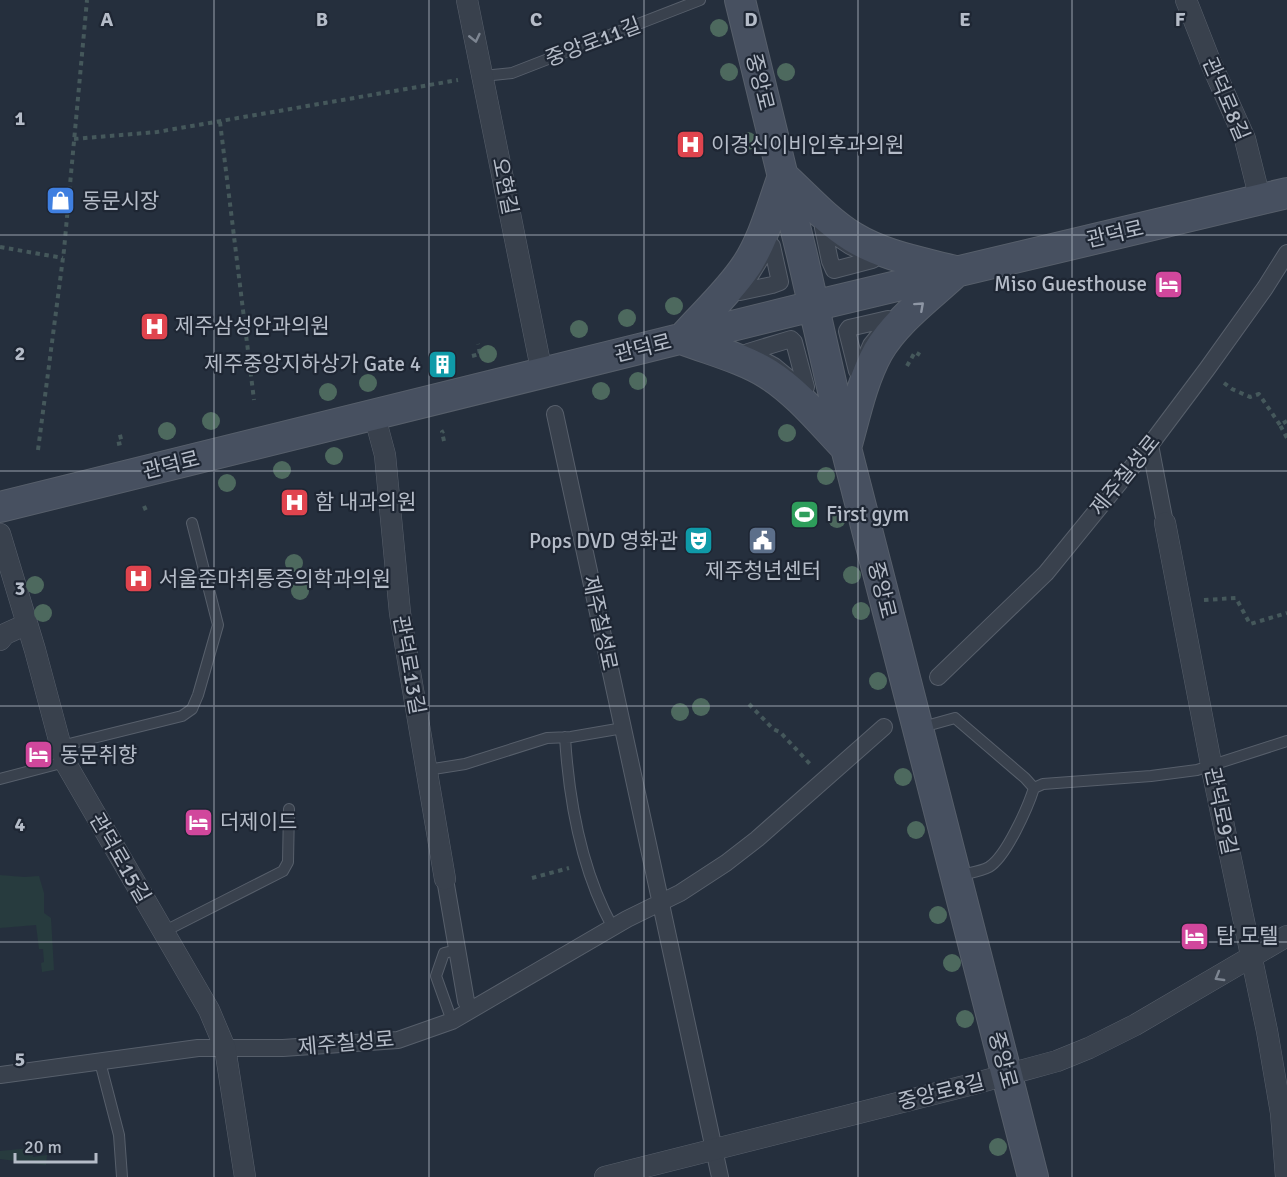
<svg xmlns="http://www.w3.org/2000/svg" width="1287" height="1177" font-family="Signika,'Noto Sans KR',sans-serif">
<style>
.green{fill:#273b3e}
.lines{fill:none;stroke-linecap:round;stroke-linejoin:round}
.service-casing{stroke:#575f6b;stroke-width:12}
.pedestrian-casing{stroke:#575f6b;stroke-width:18}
.minor-casing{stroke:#575f6b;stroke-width:22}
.secondary-casing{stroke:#575f6b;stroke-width:32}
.path{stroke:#45585b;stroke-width:4;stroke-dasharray:4.5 4.5;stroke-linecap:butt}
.service{stroke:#39414d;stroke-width:10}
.pedestrian{stroke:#39414d;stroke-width:16}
.minor{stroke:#39414d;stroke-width:21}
.secondary{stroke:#475060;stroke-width:30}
.tree{fill:#4d695e}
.oneway{stroke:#7d8591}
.oneway2{stroke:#8e96a4}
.grid{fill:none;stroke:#b5bcc8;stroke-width:1.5;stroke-opacity:0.55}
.labels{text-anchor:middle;stroke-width:4.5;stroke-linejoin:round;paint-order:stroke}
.street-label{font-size:21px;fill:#b5bcc8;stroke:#1e2633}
.poi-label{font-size:21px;fill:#b5bcc8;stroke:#1e2633;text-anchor:start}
.grid-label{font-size:20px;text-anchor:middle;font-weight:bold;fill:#b5bcc8;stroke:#1e2633;stroke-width:4.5;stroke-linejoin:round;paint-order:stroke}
</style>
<rect width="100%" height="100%" fill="#252f3d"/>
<!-- green -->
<path class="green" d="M0,875L24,877L39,876L44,893V913L51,918L54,970L42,972L41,963L44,962L43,949H39L36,925L0,928Z
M31,1148L33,1157L47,1155L46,1165L0,1159V1151Z"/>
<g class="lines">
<defs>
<path id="service" d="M483,76L512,73L700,0
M919,728L955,718L1025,778L1034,788L1043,784L1151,776L1197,770L1287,741
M565,737C569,802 581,870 613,928
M61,746L182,716L192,709L198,695L218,625L192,523
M427,770L465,764L547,738L571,737L623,728
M0,779L65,762
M957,876C967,873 980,872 989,867C1006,857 1028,807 1034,788
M163,932L283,871L288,862L289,809
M452,1021L436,976L444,953L457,950
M100,1062L119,1135L122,1177"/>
<path id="pedestrian" d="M823,228L850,246L872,257V260L834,270L830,261Z
M769,245L772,246L780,282L772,285L740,292Z
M888,319L889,323L871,345L860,370L857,371L847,331L849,328Z
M791,339L794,342L806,387L803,390L774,366L748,352Z
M555,414L720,1177
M1150,445L1165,523
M938,677L1046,573L1150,445L1207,369L1265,288L1287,253
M445,879L466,1001L471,1010
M0,1075L198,1048H283L398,1040L452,1021L627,919L680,893L726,863L757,839L884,727"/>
<path id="minor" d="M467,0L542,373
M1186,0L1210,61L1245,139L1260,199
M374,414L385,455L400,613L445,879
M1165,523L1213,774L1267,1031L1281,1113L1286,1177
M0,534L35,650L65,762L209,1010L225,1048L245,1177
M0,640L5,634L27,624
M605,1177L973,1084L1057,1061L1089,1048L1135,1025L1287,936"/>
<path id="secondary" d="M740,0L802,255L846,448L1033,1177
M783,176C772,206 764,239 746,266C728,293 703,315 682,339C710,350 742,358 768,374C798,393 822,423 846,448C855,416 862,381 878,352C896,321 929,297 955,273
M783,176C806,197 827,221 853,237C884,256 921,262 955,271
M0,507L813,306L1287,193"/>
</defs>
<!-- service casing -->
<use href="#service" class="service-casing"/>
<!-- pedestrian casing -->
<use href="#pedestrian" class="pedestrian-casing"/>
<!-- minor casing -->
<use href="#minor" class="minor-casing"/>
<!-- secondary casing -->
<use href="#secondary" class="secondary-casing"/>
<!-- path -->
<path class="path" d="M220,122L254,400
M74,139L157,132L458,80
M0,247L63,258
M472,356L480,354L478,344
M907,366L915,352L920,355
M1224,383L1232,389L1250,397L1259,394L1280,425
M1287,421L1280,425L1287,438
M444,441L442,432L444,431
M117,444L122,443L119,431
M38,450L64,250L87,0
M144,506L147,513
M1204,600L1236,598L1250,624L1287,613
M749,704L773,729L780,732L810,764
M532,878L569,868"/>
<!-- service -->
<use href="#service" class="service"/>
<!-- pedestrian -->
<use href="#pedestrian" class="pedestrian"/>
<!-- minor -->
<use href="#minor" class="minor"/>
<!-- secondary -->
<use href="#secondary" class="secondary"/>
</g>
<!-- trees -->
<g class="tree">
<circle cx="719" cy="28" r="9"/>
<circle cx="729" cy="72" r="9"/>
<circle cx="786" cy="72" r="9"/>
<circle cx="748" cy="141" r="9"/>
<circle cx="674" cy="306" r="9"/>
<circle cx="627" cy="318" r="9"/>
<circle cx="579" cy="329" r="9"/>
<circle cx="488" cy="354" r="9"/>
<circle cx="638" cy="381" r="9"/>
<circle cx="368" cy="383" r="9"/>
<circle cx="601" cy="391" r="9"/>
<circle cx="328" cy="392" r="9"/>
<circle cx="211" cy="421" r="9"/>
<circle cx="167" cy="431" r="9"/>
<circle cx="787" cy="433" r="9"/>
<circle cx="334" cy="456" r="9"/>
<circle cx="282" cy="470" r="9"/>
<circle cx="826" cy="476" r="9"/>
<circle cx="227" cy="483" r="9"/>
<circle cx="837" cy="519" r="9"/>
<circle cx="294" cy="563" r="9"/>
<circle cx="852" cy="575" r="9"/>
<circle cx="35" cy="585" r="9"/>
<circle cx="300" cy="591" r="9"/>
<circle cx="861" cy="611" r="9"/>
<circle cx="43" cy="613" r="9"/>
<circle cx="878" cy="681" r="9"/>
<circle cx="701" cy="707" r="9"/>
<circle cx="680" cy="712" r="9"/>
<circle cx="903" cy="777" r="9"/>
<circle cx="916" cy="830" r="9"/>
<circle cx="938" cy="915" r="9"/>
<circle cx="952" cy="963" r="9"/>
<circle cx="965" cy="1019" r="9"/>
<circle cx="998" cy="1147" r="9"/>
</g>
<!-- one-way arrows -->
<defs><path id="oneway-chevron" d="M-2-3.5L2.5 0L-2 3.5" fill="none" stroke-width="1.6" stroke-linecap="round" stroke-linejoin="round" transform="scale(1.5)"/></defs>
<g class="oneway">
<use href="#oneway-chevron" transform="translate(475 38) rotate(77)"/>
<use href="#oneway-chevron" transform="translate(1219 977) rotate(150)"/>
</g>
<use class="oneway2" href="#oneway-chevron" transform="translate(920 306) rotate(-42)"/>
<!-- grid -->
<path class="grid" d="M214,0V1177M429,0V1177M644,0V1177M858,0V1177M1072,0V1177M0,235H1287M0,471H1287M0,706H1287M0,942H1287"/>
<!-- icons -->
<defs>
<symbol id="hospital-square" viewBox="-11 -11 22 22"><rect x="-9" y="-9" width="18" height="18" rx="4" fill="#e0444e" stroke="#1e2633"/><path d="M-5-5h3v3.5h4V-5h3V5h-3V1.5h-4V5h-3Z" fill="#fff"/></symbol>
<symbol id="shop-square" viewBox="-11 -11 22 22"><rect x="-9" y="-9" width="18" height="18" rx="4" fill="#3f7fe0" stroke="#1e2633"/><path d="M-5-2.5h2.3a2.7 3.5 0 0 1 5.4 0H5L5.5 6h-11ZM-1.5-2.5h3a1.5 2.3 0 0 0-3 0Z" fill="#fff"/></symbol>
<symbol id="hotel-square" viewBox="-11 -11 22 22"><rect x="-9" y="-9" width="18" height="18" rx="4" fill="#d1479c" stroke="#1e2633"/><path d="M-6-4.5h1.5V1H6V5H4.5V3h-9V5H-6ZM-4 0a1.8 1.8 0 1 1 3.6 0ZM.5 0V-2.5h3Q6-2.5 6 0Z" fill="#fff"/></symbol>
<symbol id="building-square" viewBox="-11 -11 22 22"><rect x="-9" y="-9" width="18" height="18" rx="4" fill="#0f9aa8" stroke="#1e2633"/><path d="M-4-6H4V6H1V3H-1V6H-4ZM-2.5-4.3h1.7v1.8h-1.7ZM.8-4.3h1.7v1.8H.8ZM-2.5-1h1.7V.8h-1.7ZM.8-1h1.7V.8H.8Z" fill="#fff"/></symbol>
<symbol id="stadium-square" viewBox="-11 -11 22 22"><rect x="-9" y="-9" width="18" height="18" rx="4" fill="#2e9e5b" stroke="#1e2633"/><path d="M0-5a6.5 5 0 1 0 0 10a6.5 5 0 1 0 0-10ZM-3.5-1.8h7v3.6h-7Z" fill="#fff"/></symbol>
<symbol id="civic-square" viewBox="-11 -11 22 22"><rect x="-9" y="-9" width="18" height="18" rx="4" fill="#5c6f8a" stroke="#1e2633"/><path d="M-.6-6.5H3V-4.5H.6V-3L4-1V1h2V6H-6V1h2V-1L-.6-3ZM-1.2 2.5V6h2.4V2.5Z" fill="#fff"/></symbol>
<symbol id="theatre-square" viewBox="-11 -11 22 22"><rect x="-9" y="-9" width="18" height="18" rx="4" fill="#0f9aa8" stroke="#1e2633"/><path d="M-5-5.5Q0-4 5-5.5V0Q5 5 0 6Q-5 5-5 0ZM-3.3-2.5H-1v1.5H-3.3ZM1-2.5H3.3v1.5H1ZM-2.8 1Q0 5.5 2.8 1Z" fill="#fff"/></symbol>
</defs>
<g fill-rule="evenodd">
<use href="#hospital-square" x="674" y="128" width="33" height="33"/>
<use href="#shop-square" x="44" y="184" width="33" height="33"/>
<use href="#hotel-square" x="1152" y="268" width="33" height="33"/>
<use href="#hospital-square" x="138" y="310" width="33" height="33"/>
<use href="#building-square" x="426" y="348" width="33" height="33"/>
<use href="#hospital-square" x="278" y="486" width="33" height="33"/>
<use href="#stadium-square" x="788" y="498" width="33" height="33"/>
<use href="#civic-square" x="746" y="524" width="33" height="33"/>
<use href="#theatre-square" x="682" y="524" width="33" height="33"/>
<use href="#hospital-square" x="122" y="562" width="33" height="33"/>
<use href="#hotel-square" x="22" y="738" width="33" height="33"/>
<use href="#hotel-square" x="182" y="806" width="33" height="33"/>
<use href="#hotel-square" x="1178" y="920" width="33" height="33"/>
</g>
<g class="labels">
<!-- street labels -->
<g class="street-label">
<text transform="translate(593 42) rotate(-21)" y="7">중앙로11길</text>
<text transform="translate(760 82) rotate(76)" y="7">중앙로</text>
<text transform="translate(1226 99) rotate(67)" y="7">관덕로8길</text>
<text transform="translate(505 186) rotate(79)" y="7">오현길</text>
<text transform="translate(1115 234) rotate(-13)" y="7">관덕로</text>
<text transform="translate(643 348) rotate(-14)" y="7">관덕로</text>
<text transform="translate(171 465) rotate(-14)" y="7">관덕로</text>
<text transform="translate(1125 475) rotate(-51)" y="7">제주칠성로</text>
<text transform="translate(882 590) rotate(76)" y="7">중앙로</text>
<text transform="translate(600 623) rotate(78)" y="7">제주칠성로</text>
<text transform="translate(409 665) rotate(80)" y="7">관덕로13길</text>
<text transform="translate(1221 811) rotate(78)" y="7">관덕로9길</text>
<text transform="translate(120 858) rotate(60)" y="7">관덕로15길</text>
<text transform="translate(346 1043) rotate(-5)" y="7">제주칠성로</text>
<text transform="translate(1003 1060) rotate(75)" y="7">중앙로</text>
<text transform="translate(941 1092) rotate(-14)" y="7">중앙로8길</text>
</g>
<!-- poi labels -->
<g class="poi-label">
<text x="711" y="152">이경신이비인후과의원</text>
<text x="82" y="208">동문시장</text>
<text x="1147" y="291" text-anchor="end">Miso Guesthouse</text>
<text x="175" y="333">제주삼성안과의원</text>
<text x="421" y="371" text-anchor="end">제주중앙지하상가 Gate 4</text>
<text x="315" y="509">함 내과의원</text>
<text x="826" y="521">First gym</text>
<text x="678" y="548" text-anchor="end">Pops DVD 영화관</text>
<text x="763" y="578" text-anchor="middle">제주청년센터</text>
<text x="159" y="586">서울준마취통증의학과의원</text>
<text x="60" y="762">동문취향</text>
<text x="220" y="829">더제이드</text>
<text x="1216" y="943">탑 모텔</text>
</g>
</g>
<g class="grid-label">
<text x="107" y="26">A</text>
<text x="322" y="26">B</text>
<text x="536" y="26">C</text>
<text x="751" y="26">D</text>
<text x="965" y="26">E</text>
<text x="1180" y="26">F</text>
<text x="20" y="125">1</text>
<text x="20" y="360">2</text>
<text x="20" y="595">3</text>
<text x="20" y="831">4</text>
<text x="20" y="1066">5</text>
</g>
<!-- scale -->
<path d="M15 1153v9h81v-9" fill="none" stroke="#b5bcc8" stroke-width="3"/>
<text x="24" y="1153" font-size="18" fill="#b5bcc8" stroke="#1e2633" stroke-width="4.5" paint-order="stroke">20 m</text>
</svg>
